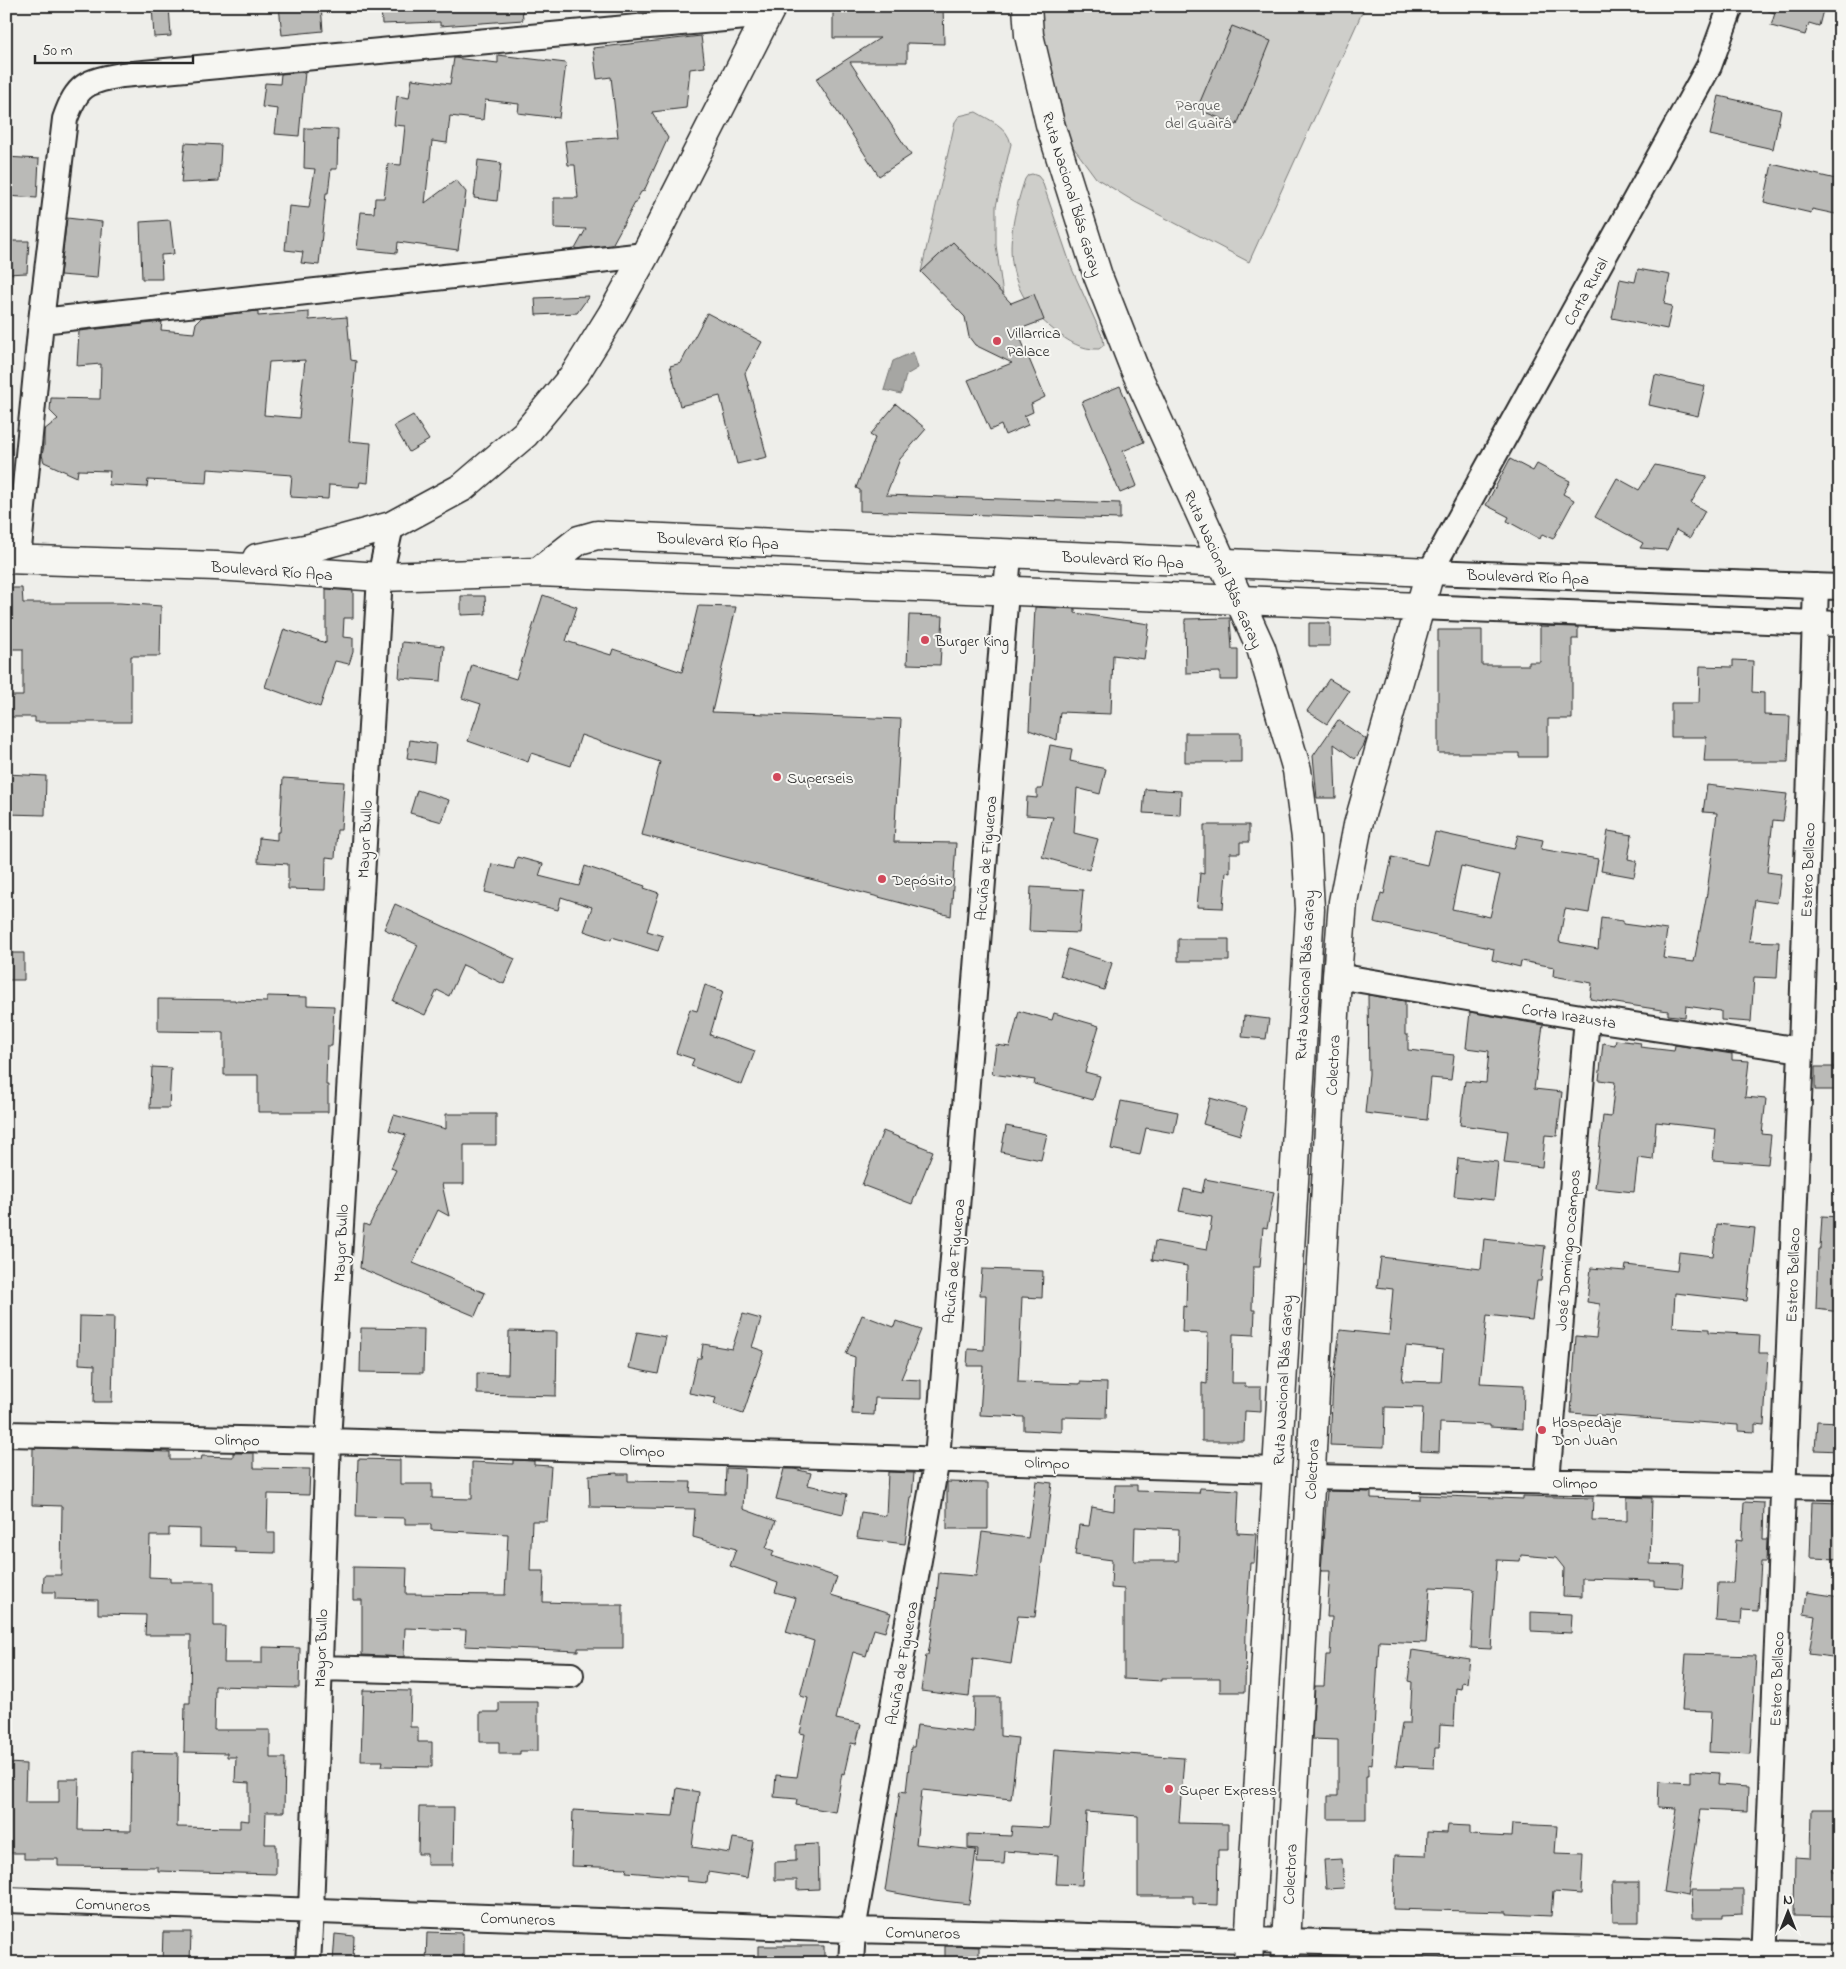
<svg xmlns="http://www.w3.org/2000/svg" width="1846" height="1969" font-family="'Indie Flower',sans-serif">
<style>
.green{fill:#cececa;stroke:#7c7c7a}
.water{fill:#a6a6a3;stroke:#757573}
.building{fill:#babab7;stroke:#2b2b2b;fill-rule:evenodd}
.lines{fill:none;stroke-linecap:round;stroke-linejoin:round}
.street-casing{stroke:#2b2b2b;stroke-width:28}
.secondary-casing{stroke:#2b2b2b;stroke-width:31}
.highway-casing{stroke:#2b2b2b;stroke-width:31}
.street{stroke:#f6f6f2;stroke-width:24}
.secondary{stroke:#f6f6f2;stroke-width:28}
.highway{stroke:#f6f6f2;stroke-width:28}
.poi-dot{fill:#d1495b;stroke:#f6f6f2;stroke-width:2}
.labels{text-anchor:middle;stroke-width:4;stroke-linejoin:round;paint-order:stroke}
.park-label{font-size:16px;fill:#545453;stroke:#f6f6f2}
.street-label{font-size:16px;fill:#2b2b2b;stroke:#f6f6f2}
.poi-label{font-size:16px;fill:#2b2b2b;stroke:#f6f6f2;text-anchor:start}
</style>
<rect width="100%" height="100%" fill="#eeeeea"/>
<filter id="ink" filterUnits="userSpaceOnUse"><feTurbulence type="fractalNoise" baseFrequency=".02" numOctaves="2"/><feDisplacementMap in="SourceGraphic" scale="10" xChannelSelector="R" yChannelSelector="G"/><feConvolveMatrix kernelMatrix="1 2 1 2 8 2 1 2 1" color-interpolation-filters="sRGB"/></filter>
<g filter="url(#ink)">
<!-- green -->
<path class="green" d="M1040,6H1365L1249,262L1135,202L1096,178L1071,144L1041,29Z
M976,112C991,121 1007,126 1011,144L996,206V245L1003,295L953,242L921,272L955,122L959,116Z
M1032,174L1038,176L1042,181L1072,269L1103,338L1104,345L1099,349C1081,350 1068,341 1055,331C1000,288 1005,239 1025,179L1028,175Z"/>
<!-- water -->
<path class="water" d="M913,352L918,368L906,375L901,394L884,390L893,361Z"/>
<!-- building -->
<path class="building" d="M152,6H169L171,36L154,37Z
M279,6H321L323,31L282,35Z
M381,6H522L523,20L440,26V22L382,24Z
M833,6H943L944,44L907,43V62H850L911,155L879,176L816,79L880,38H833Z
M1769,6H1824L1819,26L1809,23L1805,35L1771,26L1775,13L1768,11Z
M1232,26L1271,41L1237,125L1197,109Z
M701,36L705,67L690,69L686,108L652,112L668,138L644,191L641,192L612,245L575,249L586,229L554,228V198H578L575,165H568L565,141L618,137L611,77L597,79L593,48Z
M498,55L566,63L559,118L518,113L519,104L485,100L483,120L450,116L447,143L432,141L425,203L456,180L466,192L458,250L398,242L397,253L357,249L361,212L374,213L375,198H384L388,164L401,165L405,126L394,125L397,96L409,98L412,79L450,84L454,58L498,63Z
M305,72L299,136L275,134L278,109L262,107L265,83L280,84L281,74Z
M1719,96L1781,110L1773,149L1710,135Z
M305,128L338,129L337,169H331L328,193H326L319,265L301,263L303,252L285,250L289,206L309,208L315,169L304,168Z
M185,143L221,145L219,181L181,183Z
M6,157L39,159L37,198L6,196Z
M478,160L501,163L497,201L474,198Z
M1772,164L1840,180V215L1812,209L1811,213L1764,202Z
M67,218L102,222L97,278L60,275Z
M170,220L174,254L161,255L162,279H142L140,222Z
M6,241H29L27,273L6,274Z
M953,242L1011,303L1034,294L1044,320L1017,330L1045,397L1031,404L1033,412L1024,416L1028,425L1005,435L1001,425L990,430L968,380L1012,363L975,345L969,337L965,317L921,272Z
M1638,269L1670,275L1664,304L1672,306L1667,329L1612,318L1620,279L1635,282Z
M589,296L577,313L536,315L535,298Z
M258,311V316L309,312V320L347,317L351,360L356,361L349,441L371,443L368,483L360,482L359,487L329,485L328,499L290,497L292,475L208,469L207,483L148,480L147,487L109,485L110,471L78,470L77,477L44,462L42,455L44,446V430L58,419L50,411L51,398L100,399L101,364L77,366L79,331L162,322L161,330L194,333L196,323L202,317ZM305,360L299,418L264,415L269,362Z
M707,313L762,342L745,373L767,457L737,464L720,396L680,406L670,366L681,363Z
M1655,375L1705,386L1698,416L1649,405Z
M1120,386L1144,442L1123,451L1137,486L1120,493L1082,402Z
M896,404L926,429L900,459L886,495L1120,503V519L860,511V490L856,488L875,438L870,435Z
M413,415L429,440L409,452L394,426Z
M1510,459L1533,471L1537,464L1570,481L1563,494L1574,500L1553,539L1542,534L1540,539L1507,521L1509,517L1486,505Z
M1655,465L1707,476L1691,503L1705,511L1690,538L1676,530L1667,550L1640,548L1643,543L1595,517L1617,478L1639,490Z
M6,588H22L23,603H120L161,606L160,656H131V722H35V717H6V696H23V649H7Z
M326,589L353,591V618H344L343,637L353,638V652L349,664L335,661L320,707L265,687L284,629L326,643Z
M543,595L577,607L566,641L611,655L613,649L682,672L698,606L736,607L712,712L901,719L894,842L956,843L951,916L642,835L660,762L581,735L571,766L531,753L528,762L468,741L481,704L462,698L472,665L516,679Z
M461,596H485L486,614L461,615Z
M1035,607L1075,609V613L1149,624L1144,659L1113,655L1111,714L1060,712L1057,740L1029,730Z
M909,615L943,616L940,665L907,664Z
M1230,618L1232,649H1238V680H1220V672L1186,673L1185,619Z
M1309,623H1330V646H1309Z
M1540,626L1578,627V639H1572V719H1548V757H1519V753H1438V630H1482V665H1529V662H1540Z
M402,642L444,646L441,681L399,678Z
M1733,660L1753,661L1752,692L1764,693V715L1790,716L1788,762H1704L1706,737H1671V703H1699L1700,666L1733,667Z
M1329,679L1349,691L1327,724L1307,711Z
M1338,720L1366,739L1364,745L1355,759L1334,744L1336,798H1317L1313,756Z
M1185,733H1241V762H1185Z
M410,740L436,744L434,763L407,758Z
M1050,745L1072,749L1070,761L1106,769L1100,794L1077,788L1074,833L1098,839L1089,870L1042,857L1053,817L1026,815L1027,797L1037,798V789H1042Z
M6,774L46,776L45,815L6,814Z
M283,778L344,782L341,830H337L335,858L326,857L325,890L288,889V864L258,862L259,838L277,840V832H280Z
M1707,785L1787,794L1783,821L1773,820L1767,872L1781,874L1777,903L1755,900L1749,941L1779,942L1777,978L1754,977L1751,1022L1721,1020V1011L1686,1006L1685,1017L1668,1015V1011L1590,999L1592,983L1553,976L1554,967L1521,961L1520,967L1492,960L1494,949L1374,922L1381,893L1384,894L1392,857L1427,865L1435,832L1514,849L1518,835L1543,840L1541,849L1598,859L1589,913L1565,909L1559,942L1598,949L1601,918L1623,921V924L1667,930L1663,958L1694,962L1707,893L1717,813L1703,812ZM1461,866L1500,875L1490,917L1452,909Z
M1145,789L1181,791L1180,815L1143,813Z
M417,790L449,800L442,822L410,813Z
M1204,825H1249V842H1240V853H1230V873L1226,872L1223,908L1197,907L1200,873L1204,874Z
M1608,831L1632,835L1628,859L1637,861L1634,877L1601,871Z
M517,857L543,864L539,876L579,886L585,866L645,886L644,888L659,893L647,931L663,936L658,951L612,937L611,940L584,931L592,907L561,897L558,910L485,892L492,864L514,869Z
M1031,887L1083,890L1079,933L1029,931Z
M395,904L515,959L504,984L463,965L449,996L437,990L425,1015L393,1001L418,945L384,929Z
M1178,939H1229V961H1178Z
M1068,949L1112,963L1104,990L1060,976Z
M6,953H24V980H6Z
M705,985L723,991L710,1035L755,1051L742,1085L691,1066L694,1059L676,1053L690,1009L697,1011Z
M1368,995L1405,1001V1035H1408V1050L1454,1055L1451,1080L1431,1078L1427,1120L1365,1113L1369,1074Z
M267,996L307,997V1005L334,1006L332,1046H327L326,1085H328V1112H258V1075H224V1032L158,1031V999L235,1000V1001L267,1002Z
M1019,1011L1052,1020L1054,1013L1099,1026L1085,1072L1100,1076L1093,1100L1034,1084L1035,1080L992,1074L996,1045L1010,1047Z
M1470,1012L1543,1025L1534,1089L1562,1092L1557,1136L1545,1135L1542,1167L1504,1163L1508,1131L1460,1125L1465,1081L1486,1083L1489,1051L1466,1048Z
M1244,1016L1269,1019L1266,1039L1242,1037Z
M1616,1040L1641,1043L1640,1047L1674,1051L1675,1045L1732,1054V1060L1749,1061L1745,1097L1766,1099L1762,1134L1771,1135L1768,1164L1713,1160L1716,1129L1656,1122L1653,1160L1638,1158L1634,1192L1595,1188L1603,1116L1611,1117L1615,1082L1599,1080L1603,1043L1615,1045Z
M152,1067L171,1068L169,1108H150Z
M1815,1067H1836V1090H1815Z
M1210,1098L1247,1108L1240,1135L1203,1124Z
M1121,1101L1178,1112L1174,1133L1146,1128L1140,1155L1111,1149Z
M446,1114H496V1145H464V1184H442L449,1216L438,1210L413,1263L485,1293L475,1316L360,1268L364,1224L369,1226L396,1170L391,1168L406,1135L389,1130L394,1115L446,1129Z
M1006,1126L1047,1134L1041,1160L1001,1152Z
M883,1131L933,1151L912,1204L862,1185Z
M1458,1158L1498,1162L1494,1200L1454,1196Z
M1205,1179L1274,1192L1267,1228L1263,1227L1260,1267H1253L1252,1310H1255L1254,1335L1233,1334L1232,1383H1245V1387H1261V1412L1245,1411L1244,1441H1202V1383L1207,1384L1208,1333L1182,1332L1183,1306L1186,1307L1187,1266L1152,1260L1155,1241L1207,1250L1212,1217L1179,1211L1184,1189L1202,1193Z
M1822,1216L1840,1217V1312L1816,1309L1818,1249H1820Z
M1717,1224L1755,1228L1747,1301L1675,1293L1673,1327L1709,1329V1332L1760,1335L1759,1353H1768L1764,1425L1755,1424V1432L1738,1431V1425L1571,1413L1576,1336L1596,1338L1600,1304L1587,1302L1591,1268L1625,1271L1626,1265L1677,1271L1679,1252L1713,1256Z
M1484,1239L1545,1246L1541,1281H1537L1532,1320L1487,1315L1480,1383L1524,1385L1523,1429L1490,1427V1425L1440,1423L1439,1452L1421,1451L1423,1408L1385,1407L1384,1447L1330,1445L1333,1381L1340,1330L1389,1335L1393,1289L1377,1287L1381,1257L1481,1269ZM1406,1346L1443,1350L1441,1382L1402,1381Z
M982,1269L1043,1271L1042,1298L1022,1297L1018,1382L1080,1384V1382L1107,1383L1106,1418L1062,1417V1432L1024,1430V1417L980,1415L983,1366H967L968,1349L984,1350L986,1295H980Z
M743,1314L761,1319L752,1347L764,1351L743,1414L714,1404L716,1398L689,1393L697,1358H701L703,1344L732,1349Z
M862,1315L894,1327L896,1321L921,1330L901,1379L921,1380V1399L875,1398L874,1415L852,1414L855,1357L846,1354Z
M80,1316L114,1317L112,1402H94L95,1365L79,1364Z
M361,1328L424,1329L423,1373L360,1372Z
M509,1331L557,1332L556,1396L477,1394V1373L508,1374Z
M637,1332L666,1337L658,1374L629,1368Z
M1817,1421L1840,1422V1451L1815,1450Z
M33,1448L170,1452V1460H201L202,1456L233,1457V1453H254V1468L310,1469L309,1495L268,1494L267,1533H275V1553L235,1552V1547L200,1546V1529L169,1528V1536H150L149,1577L170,1578V1582H214V1626H225L224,1663H262V1647L300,1648L299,1688L215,1686L214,1730H270V1758H285L284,1812H266L265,1844H276V1874L158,1871V1867L58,1866V1859H24V1853H6L7,1763L26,1764L25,1802H59V1779H79L78,1830L131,1831L132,1752L178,1753L177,1827L240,1828V1820L249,1821V1783L235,1782L236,1757H227V1753L184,1752L185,1703H190L191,1635H145L146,1615L98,1614V1600L55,1599V1592H43L44,1575H61L62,1506L32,1505Z
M358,1459L400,1460V1484H432V1498L472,1499V1462L513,1464V1460L534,1461V1465L551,1466L547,1521H532L530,1571H544L543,1602L579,1603V1605H623V1648H578V1651L465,1646L466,1630L405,1628L404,1657L362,1655V1600H353V1567L407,1568L406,1594L505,1595L508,1534L431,1530V1524H405V1518L356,1517Z
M726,1468L745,1469L743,1509L776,1521L766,1548L774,1551L772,1556L837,1577L831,1595L891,1613L885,1632L874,1629L866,1656L853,1652L836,1719L861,1724L856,1744L851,1743L844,1774L842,1773L835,1812L796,1805L797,1799L774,1797L776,1775L797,1777L805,1734L800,1733L808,1698L800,1696L814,1641L786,1632L796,1598L775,1592L778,1583L730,1566L736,1549L693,1537L695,1509L590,1507L589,1475L617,1473V1474H628V1481L691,1482L690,1492L725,1494Z
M784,1469H794L811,1473L808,1485L847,1494L843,1514L776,1499Z
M888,1472L914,1473L912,1497H911L905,1544L857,1538L861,1512L886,1516Z
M1036,1481L1052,1483L1035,1617L1018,1616L1011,1664L973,1658L969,1697L921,1691L926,1655H928L936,1605L939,1573L976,1576L982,1532L1028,1538Z
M947,1482L988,1483V1529H947Z
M1115,1485H1137V1491L1199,1493L1200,1488L1239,1490L1237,1533L1256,1534L1254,1563H1250L1246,1630L1245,1692H1220V1678H1162V1681L1124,1679V1589L1111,1588L1112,1560L1075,1555L1079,1525L1089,1526L1092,1507L1114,1511ZM1135,1527L1179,1529L1178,1561H1134Z
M1327,1491L1371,1492V1498L1420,1500V1495L1523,1499V1496L1593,1498L1592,1520L1627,1521V1497L1652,1498L1650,1564L1684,1565L1682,1588L1654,1586V1580L1582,1578V1597L1563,1596L1564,1568L1556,1558L1521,1555L1520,1561L1497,1560L1491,1649L1471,1648L1474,1589L1430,1587L1426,1643L1379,1641L1372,1765L1368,1764V1776H1366V1819H1328V1796H1338V1740L1312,1739L1315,1686H1324L1326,1655H1330L1332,1617H1327L1330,1571H1321Z
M1744,1502L1764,1503L1763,1539H1767L1766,1562H1761L1758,1611L1742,1610L1741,1623L1716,1621L1718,1583H1733L1736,1540L1742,1541Z
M1812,1502L1840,1503V1559L1810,1558Z
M1807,1592L1840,1597V1658L1809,1654L1815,1616L1804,1614Z
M1531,1612L1572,1614L1571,1633L1531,1631Z
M1412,1650L1470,1659L1467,1683L1462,1682L1461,1689L1456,1688L1454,1726L1440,1725L1439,1748H1435L1434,1768L1396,1766L1402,1723H1410L1412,1682L1408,1681Z
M1686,1654L1756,1656L1750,1754L1709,1752L1711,1711L1682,1710Z
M363,1690L411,1691L410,1727H418V1742H432V1767L382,1766L383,1761H361Z
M974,1697H1000V1736L1018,1738L1011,1799L922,1790L916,1844L976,1850L969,1904L934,1900L885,1891L900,1791L906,1792L911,1747H914L917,1725L973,1732Z
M499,1702H538V1751H520V1754H499V1742H480V1712H499Z
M1055,1749L1184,1758L1179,1823L1228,1824V1850H1218L1217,1905L1193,1904V1896H1138V1816L1086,1812L1082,1885L1056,1884L1058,1855L1005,1851L1004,1864L977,1863L978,1849L968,1848V1834L1011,1836L1012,1826L1049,1828Z
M1690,1771L1719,1773L1718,1785L1748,1787L1747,1812L1701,1810L1688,1896L1664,1892L1677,1808L1658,1807L1659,1781L1690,1783Z
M677,1788L699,1792L692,1847L730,1853L733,1838L753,1841L747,1878L708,1872L707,1883L687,1881V1877L626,1872L627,1868L571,1866L573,1810L673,1816Z
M419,1807H454L453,1865H427V1854H418Z
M1812,1809H1835L1833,1871H1840V1917L1794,1916L1795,1857L1811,1858Z
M1512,1824L1557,1826L1555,1853L1583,1854L1581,1894L1553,1892L1551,1916L1507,1914V1912L1393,1909L1395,1855L1426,1856L1427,1832L1447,1833L1448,1825L1470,1826V1835L1511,1837Z
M818,1844L819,1889L797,1890V1880H775V1862L796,1861V1845Z
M1342,1859L1344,1888L1326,1889L1324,1860Z
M1612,1882H1639V1922H1613Z
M1691,1890H1743V1914L1723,1915V1918H1692Z
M163,1932H191L190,1963H162Z
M427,1932L463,1933V1963H426Z
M335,1934L354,1936L353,1963H333Z
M758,1946H824V1963H758Z
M945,1946L979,1947V1963H945Z"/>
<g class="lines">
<defs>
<path id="street" d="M1731,6L1709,66L1430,572L1840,587
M41,321L645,255
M18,559L41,321L65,119C78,83 86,82 122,75L767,15
M1419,607L1840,624
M1337,976L1587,1018L1801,1050
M6,1434L328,1441L1277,1470
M1310,1477L1840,1487
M1547,1481L1587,1018
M320,1668L571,1675
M6,1900L853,1930L1840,1955
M308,1963L311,1911L328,1441L380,577L391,526
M851,1963L853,1930L937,1459L1009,554
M1764,1963L1801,1050L1816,586"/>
<path id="secondary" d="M257,558L310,548L391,526L463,487L525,434L575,374L611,316L645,255L772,6
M6,559L216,566L380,577L538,572L1419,607
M538,572L579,540L597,535L1430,572L1358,825L1343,902L1337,976L1285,1963"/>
<path id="highway" d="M1027,6L1029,35L1050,124L1098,276L1133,365L1261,648L1297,770L1306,838L1310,909L1248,1963"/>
</defs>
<!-- street casing -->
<use href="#street" class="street-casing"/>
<!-- secondary casing -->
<use href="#secondary" class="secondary-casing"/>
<!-- highway casing -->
<use href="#highway" class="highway-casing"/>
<!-- street -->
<use href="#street" class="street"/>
<!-- secondary -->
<use href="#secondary" class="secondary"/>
<!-- highway -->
<use href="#highway" class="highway"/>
</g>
</g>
<!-- markers -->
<g class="poi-dot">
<circle cx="997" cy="341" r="5"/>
<circle cx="925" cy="640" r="5"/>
<circle cx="777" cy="777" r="5"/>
<circle cx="882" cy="879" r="5"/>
<circle cx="1542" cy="1430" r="5"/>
<circle cx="1169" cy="1789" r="5"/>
</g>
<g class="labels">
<!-- park labels -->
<g class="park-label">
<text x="1198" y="110">Parque<tspan x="1198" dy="18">del Guairá</tspan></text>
</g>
<!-- street labels -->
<g class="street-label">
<text transform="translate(1073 194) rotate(73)" y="6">Ruta Nacional Blás Garay</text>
<text transform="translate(1585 291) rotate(-61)" y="6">Corta Rural</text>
<text transform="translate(718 540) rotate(3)" y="6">Boulevard Río Apa</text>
<text transform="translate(1123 559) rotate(3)" y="6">Boulevard Río Apa</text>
<text transform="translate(1224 569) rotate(66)" y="6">Ruta Nacional Blás Garay</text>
<text transform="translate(272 570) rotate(4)" y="6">Boulevard Río Apa</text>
<text transform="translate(1528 576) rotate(2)" y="6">Boulevard Río Apa</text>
<text transform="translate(364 839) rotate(-87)" y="6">Mayor Bullo</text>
<text transform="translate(985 858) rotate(-85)" y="6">Acuña de Figueroa</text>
<text transform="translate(1807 870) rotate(-88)" y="6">Estero Bellaco</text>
<text transform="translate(1304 975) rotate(-87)" y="6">Ruta Nacional Blás Garay</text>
<text transform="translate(1569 1015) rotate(9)" y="6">Corta Irazusta</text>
<text transform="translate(1332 1065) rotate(-87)" y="6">Colectora</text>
<text transform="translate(340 1243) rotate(-87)" y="6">Mayor Bullo</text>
<text transform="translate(1567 1250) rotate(-85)" y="6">José Domingo Ocampos</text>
<text transform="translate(953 1261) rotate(-85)" y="6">Acuña de Figueroa</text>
<text transform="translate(1792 1275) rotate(-88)" y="6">Estero Bellaco</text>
<text transform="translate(1282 1380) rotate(-87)" y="6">Ruta Nacional Blás Garay</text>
<text transform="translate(237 1439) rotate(1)" y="6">Olimpo</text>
<text transform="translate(642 1450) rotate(2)" y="6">Olimpo</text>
<text transform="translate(1047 1462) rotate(2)" y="6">Olimpo</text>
<text transform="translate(1311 1469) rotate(-87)" y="6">Colectora</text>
<text transform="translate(1575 1482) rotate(1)" y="6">Olimpo</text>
<text transform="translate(320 1648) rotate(-88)" y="6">Mayor Bullo</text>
<text transform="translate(901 1663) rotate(-80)" y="6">Acuña de Figueroa</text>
<text transform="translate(1776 1679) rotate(-88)" y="6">Estero Bellaco</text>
<text transform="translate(1289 1874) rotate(-87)" y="6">Colectora</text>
<text transform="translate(113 1904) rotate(2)" y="6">Comuneros</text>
<text transform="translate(518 1918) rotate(2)" y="6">Comuneros</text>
<text transform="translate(923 1932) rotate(1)" y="6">Comuneros</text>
</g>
<!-- poi labels -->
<g class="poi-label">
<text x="1007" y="338">Villarrica<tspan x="1007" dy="18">Palace</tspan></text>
<text x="935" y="646">Burger King</text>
<text x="787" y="783">Superseis</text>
<text x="892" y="885">Depósito</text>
<text x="1552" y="1427">Hospedaje<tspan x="1552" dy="18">Don Juan</tspan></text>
<text x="1179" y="1795">Super Express</text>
</g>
</g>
<!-- margin -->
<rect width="1846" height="1969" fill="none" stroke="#f6f6f2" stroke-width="25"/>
<rect x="12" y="12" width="1821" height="1944" fill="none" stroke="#2b2b2b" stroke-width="2" filter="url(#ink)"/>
<!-- north arrow -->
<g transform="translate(1788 1912)" stroke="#f6f6f2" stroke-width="4" paint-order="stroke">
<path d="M0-4L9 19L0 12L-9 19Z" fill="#2b2b2b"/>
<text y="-8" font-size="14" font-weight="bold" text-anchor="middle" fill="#2b2b2b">N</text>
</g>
<!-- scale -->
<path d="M35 55v8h158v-8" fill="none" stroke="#2b2b2b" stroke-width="2.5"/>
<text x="42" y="55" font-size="15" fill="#2b2b2b" stroke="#f6f6f2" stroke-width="4" paint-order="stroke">50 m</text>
</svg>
